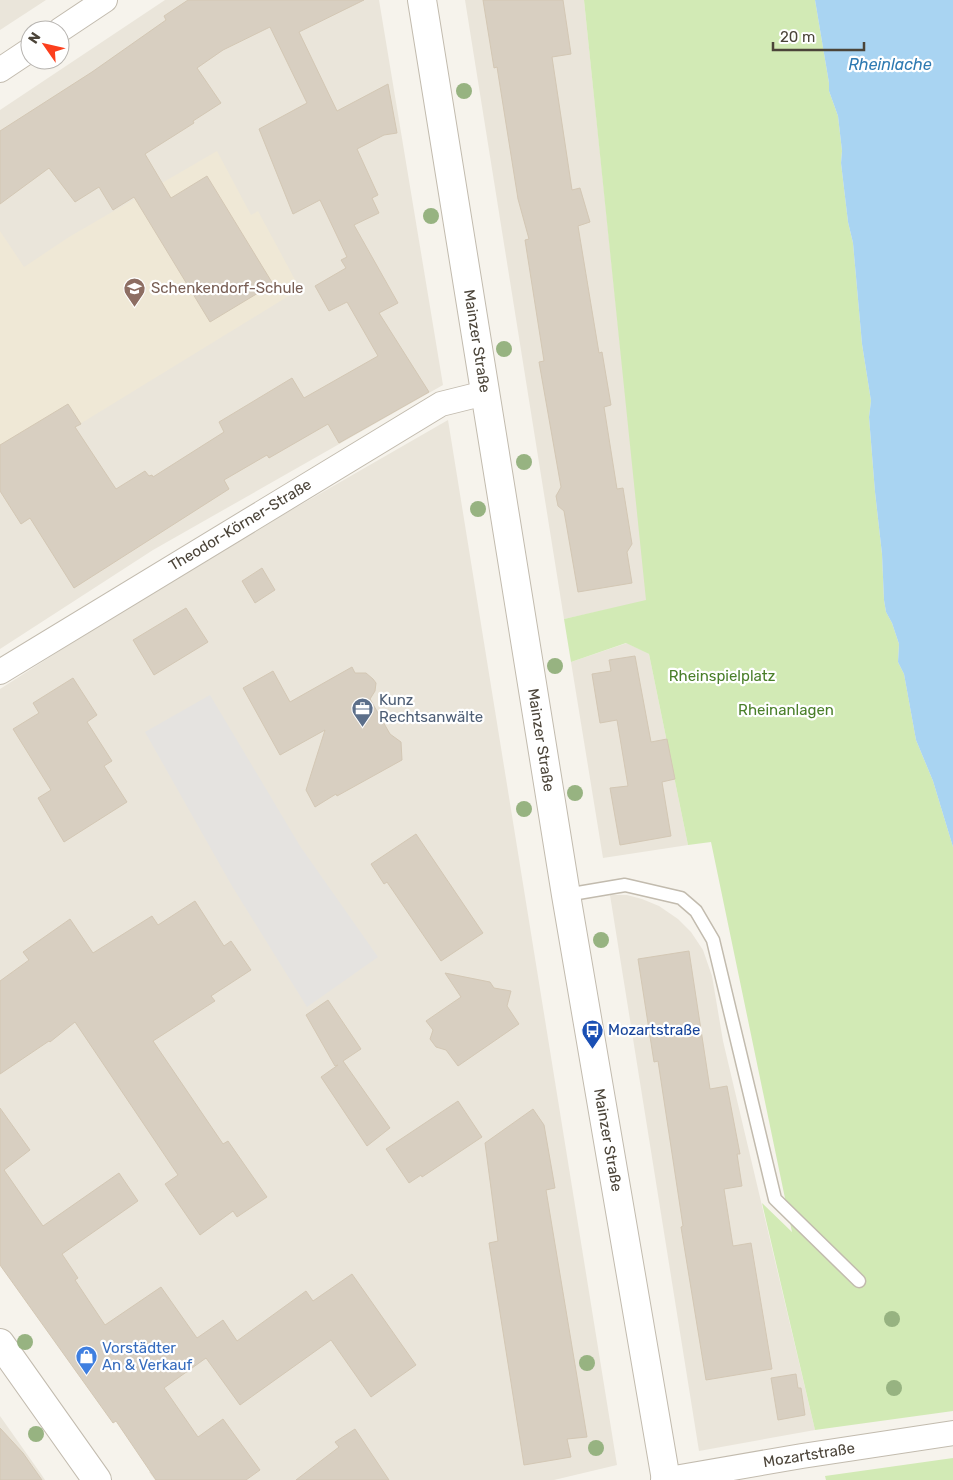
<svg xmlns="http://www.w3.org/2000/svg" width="953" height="1480" font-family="Rubik,sans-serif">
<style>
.residential{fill:#eae5da}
.education{fill:#efe8d6}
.green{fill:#d2eab5}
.parking{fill:#e5e3e0}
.water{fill:#a9d4f2}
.building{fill:#d8cfc1;stroke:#d3c7b4}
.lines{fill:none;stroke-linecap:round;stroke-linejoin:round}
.service-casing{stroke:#c2bbae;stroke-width:15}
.minor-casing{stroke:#c2bbae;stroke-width:26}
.tertiary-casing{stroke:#c2bbae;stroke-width:30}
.service{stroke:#fff;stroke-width:12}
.minor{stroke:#fff;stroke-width:24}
.tertiary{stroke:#fff;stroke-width:28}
.tree{fill:#97b381}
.labels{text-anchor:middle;stroke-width:4.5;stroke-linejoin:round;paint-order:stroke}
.education-label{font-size:15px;fill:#785e54;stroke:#fff;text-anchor:start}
.street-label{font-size:15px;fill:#4b4439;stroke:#fff}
.park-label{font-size:15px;fill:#4a7f2a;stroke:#fff}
.service-label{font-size:15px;fill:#4e5e75;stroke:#fff;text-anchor:start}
.transit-label{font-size:15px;fill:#164399;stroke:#fff;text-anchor:start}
.shop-label{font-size:15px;fill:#366cbe;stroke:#fff;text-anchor:start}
.water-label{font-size:16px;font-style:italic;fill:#2e7ab2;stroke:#fff}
</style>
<rect width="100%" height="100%" fill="#f6f3ec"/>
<!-- residential -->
<path class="residential" d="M0,0H46L0,30Z
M165,0H379L443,385L153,550L0,649V110Z
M465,0H584L647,601L564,619Z
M448,420L617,1465L554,1480H155L149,1472L153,1470L132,1440L0,1265V689L106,621L262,527Z
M627,643L649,654L688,845L603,858L571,662Z
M610,895H627L642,899L659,906L678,919L691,932L703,950L712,976L723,1041L815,1430L699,1451Z
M0,1416L41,1474L45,1480H0Z"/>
<!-- education -->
<path class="education" d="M217,151L251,215L258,211L300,289L0,473V231L24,267L69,237Z"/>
<!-- green -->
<path class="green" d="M584,0H815L829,83V91L838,116L842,151L841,163L848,222L853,243L862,344L871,401L869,417L875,492L882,554L884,600L886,612L892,623L899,644L898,662L904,674L916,740L933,781L953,847V1411L815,1430L762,1203L792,1232L711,842L688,845L649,654L626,643L571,662L564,619L646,600Z
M953,1458V1480H826L825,1476Z"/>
<!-- parking -->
<path class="parking" d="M210,695L300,846L378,957L307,1007L232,886L145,732Z"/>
<!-- water -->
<path class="water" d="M815,0H953V847L933,781L916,740L904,674L898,662L899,644L892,623L886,612L884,600L882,554L875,492L869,417L871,401L862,344L853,243L848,222L841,163L842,151L838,116L829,91V83Z"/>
<!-- building -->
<path class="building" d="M188,0H364L299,32L337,111L388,84L397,133L384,135L357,149L378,195L372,198L379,213L354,225L398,303L379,313L429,392L339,443L328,424L269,458L267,455L224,480L229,489L74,588L30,518L21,524L0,491V445L68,404L81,424L75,427L116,489L145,471L149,476L152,475L153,477L224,432L219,422L292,378L304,398L378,356L347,302L329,311L315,286L346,268L341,260L347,257L320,200L293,214L259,129L307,103L270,27L223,50L197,68L221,103L193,121L194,123L145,154L171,198L207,176L273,284L210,322L134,197L113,210L99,187L75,202L49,168L0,204V131L92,72L166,20L164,16Z
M483,0H563L571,54L552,57L572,190L580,188L590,222L578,226L599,353L602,352L611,405L604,407L617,489L623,488L632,544L627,552L632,583L578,592L564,511L558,506L556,496L561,487L539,362L544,361L525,240L529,239L518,199L497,67L494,68Z
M262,568L275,590L255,603L242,581Z
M186,608L208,642L154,675L133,640Z
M635,656L651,742L667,739L675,779L662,782L671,836L620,845L610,788L628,786L617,720L600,723L592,674L611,671L609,660Z
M352,667L355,673H366L373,679L376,683L375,691L370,699L390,734L401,742L402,760L337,796L336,794L315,807L306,790L325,730L280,755L243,688L273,671L290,702Z
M73,678L97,715L87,722L112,761L104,766L127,802L64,842L38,798L51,790L13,729L39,713L33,703Z
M416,834L483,933L441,961L387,882L384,884L371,864Z
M195,901L224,946L231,941L251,970L211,996L215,1001L153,1041L223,1144L228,1141L267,1197L237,1217L233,1211L200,1235L165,1184L178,1175L75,1022L50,1042L49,1041L0,1074V981L29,960L23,952L70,919L93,953L152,916L158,925Z
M689,951L710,1089L727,1086L740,1154H737L742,1186L724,1189L733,1246L751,1243L772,1369L706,1380L681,1227L683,1226L658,1061L654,1062L638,959Z
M445,973L490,982L494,988L511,991L507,1006L519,1024L458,1066L446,1050L436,1047L430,1039L433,1030L426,1021L461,997Z
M328,1000L361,1049L343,1061L390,1128L367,1146L321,1077L338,1065L335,1066L306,1015Z
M458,1101L482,1137L422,1177L421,1175L409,1183L386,1149Z
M0,1108L30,1150L4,1170L43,1226L119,1173L138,1201L62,1254L78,1278L75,1280L105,1325L161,1287L197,1338L223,1320L237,1341L306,1291L313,1301L352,1274L416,1365L371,1397L331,1340L240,1405L206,1358L164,1388L198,1437L223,1419L260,1470L246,1480H156L116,1421L113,1423L0,1265Z
M533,1109L544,1125L555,1188L546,1190L587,1437L567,1439L571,1457L524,1465L489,1243L498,1241L485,1143Z
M796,1374L798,1388H801L805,1415L778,1420L771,1378Z
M0,1428L23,1453L42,1480H0Z
M355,1429L389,1480H296L339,1447L335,1442Z"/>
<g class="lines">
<defs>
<path id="service" d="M566,895L625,885L681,898L696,911L713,940L775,1199L859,1281"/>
<path id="minor" d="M60,30L105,0
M0,70L30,50
M0,672L441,404L485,393
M663,1480L802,1456L953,1433"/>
<path id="tertiary" d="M422,0L566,895L666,1480
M0,1343L97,1480"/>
</defs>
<!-- service casing -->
<use href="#service" class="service-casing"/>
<!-- minor casing -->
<use href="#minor" class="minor-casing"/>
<!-- tertiary casing -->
<use href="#tertiary" class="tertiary-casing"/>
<!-- service -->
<use href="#service" class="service"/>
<!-- minor -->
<use href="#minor" class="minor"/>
<!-- tertiary -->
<use href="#tertiary" class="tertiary"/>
</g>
<!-- trees -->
<g class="tree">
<circle cx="464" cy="91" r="8"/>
<circle cx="431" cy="216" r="8"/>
<circle cx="504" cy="349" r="8"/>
<circle cx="524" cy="462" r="8"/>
<circle cx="478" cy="509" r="8"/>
<circle cx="555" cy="666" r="8"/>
<circle cx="575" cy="793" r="8"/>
<circle cx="524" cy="809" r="8"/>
<circle cx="601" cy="940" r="8"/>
<circle cx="892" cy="1319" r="8"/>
<circle cx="25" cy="1342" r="8"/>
<circle cx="587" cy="1363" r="8"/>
<circle cx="894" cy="1388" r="8"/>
<circle cx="36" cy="1434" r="8"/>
<circle cx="596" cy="1448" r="8"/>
</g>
<!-- icons -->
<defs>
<symbol id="school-pin" viewBox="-11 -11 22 30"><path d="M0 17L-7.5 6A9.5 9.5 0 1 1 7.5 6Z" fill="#8d6e63" stroke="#fff"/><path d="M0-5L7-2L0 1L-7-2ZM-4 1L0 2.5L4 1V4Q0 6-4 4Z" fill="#fff"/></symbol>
<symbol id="office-pin" viewBox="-11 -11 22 30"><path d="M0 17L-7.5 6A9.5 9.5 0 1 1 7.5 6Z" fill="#5c6f8a" stroke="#fff"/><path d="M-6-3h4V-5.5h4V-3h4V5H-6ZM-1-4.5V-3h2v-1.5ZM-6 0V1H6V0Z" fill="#fff"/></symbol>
<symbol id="bus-pin" viewBox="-11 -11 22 30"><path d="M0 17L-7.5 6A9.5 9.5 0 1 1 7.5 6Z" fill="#1a4fb4" stroke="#fff"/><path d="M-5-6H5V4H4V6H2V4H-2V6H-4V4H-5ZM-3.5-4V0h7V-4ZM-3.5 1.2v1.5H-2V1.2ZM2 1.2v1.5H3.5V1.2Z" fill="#fff"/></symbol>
<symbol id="shop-pin" viewBox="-11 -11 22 30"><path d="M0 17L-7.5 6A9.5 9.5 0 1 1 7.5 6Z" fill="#3f7fe0" stroke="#fff"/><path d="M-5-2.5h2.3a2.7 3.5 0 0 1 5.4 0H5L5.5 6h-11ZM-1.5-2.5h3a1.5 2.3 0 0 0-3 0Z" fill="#fff"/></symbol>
</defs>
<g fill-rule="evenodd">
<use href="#school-pin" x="122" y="276" width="25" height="34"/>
<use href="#office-pin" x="350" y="696" width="25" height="34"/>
<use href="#bus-pin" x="580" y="1018" width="25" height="34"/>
<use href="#shop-pin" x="74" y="1344" width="25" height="34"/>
</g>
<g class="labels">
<!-- education labels -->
<g class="education-label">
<text x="151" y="293">Schenkendorf-Schule</text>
</g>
<!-- street labels -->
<g class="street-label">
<text transform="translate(477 341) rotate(81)" y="5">Mainzer Straße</text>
<text transform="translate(240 525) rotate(-31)" y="5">Theodor-Körner-Straße</text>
<text transform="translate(541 740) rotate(81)" y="5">Mainzer Straße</text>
<text transform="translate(608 1140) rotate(80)" y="5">Mainzer Straße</text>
<text transform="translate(809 1455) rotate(-9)" y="5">Mozartstraße</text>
</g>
<!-- park labels -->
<g class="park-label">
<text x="722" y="681">Rheinspielplatz</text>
<text x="786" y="715">Rheinanlagen</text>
</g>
<!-- service labels -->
<g class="service-label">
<text x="379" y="705">Kunz<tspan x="379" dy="17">Rechtsanwälte</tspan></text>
</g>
<!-- transit labels -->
<g class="transit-label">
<text x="608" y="1035">Mozartstraße</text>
</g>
<!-- shop labels -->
<g class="shop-label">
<text x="102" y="1353">Vorstädter<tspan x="102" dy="17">An &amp; Verkauf</tspan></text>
</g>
<!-- water labels -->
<g class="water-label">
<text x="890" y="70">Rheinlache</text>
</g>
</g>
<!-- north arrow -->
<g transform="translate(45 45) rotate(304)"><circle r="24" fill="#ffffff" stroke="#b7b4b0"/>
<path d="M0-4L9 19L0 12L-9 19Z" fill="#fc3f1d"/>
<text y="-8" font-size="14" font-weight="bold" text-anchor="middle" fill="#4b4439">N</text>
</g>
<!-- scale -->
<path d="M773 42v8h91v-8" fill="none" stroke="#4b4439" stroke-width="2.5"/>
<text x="780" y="42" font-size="15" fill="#4b4439" stroke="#ffffff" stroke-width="4" paint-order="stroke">20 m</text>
</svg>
